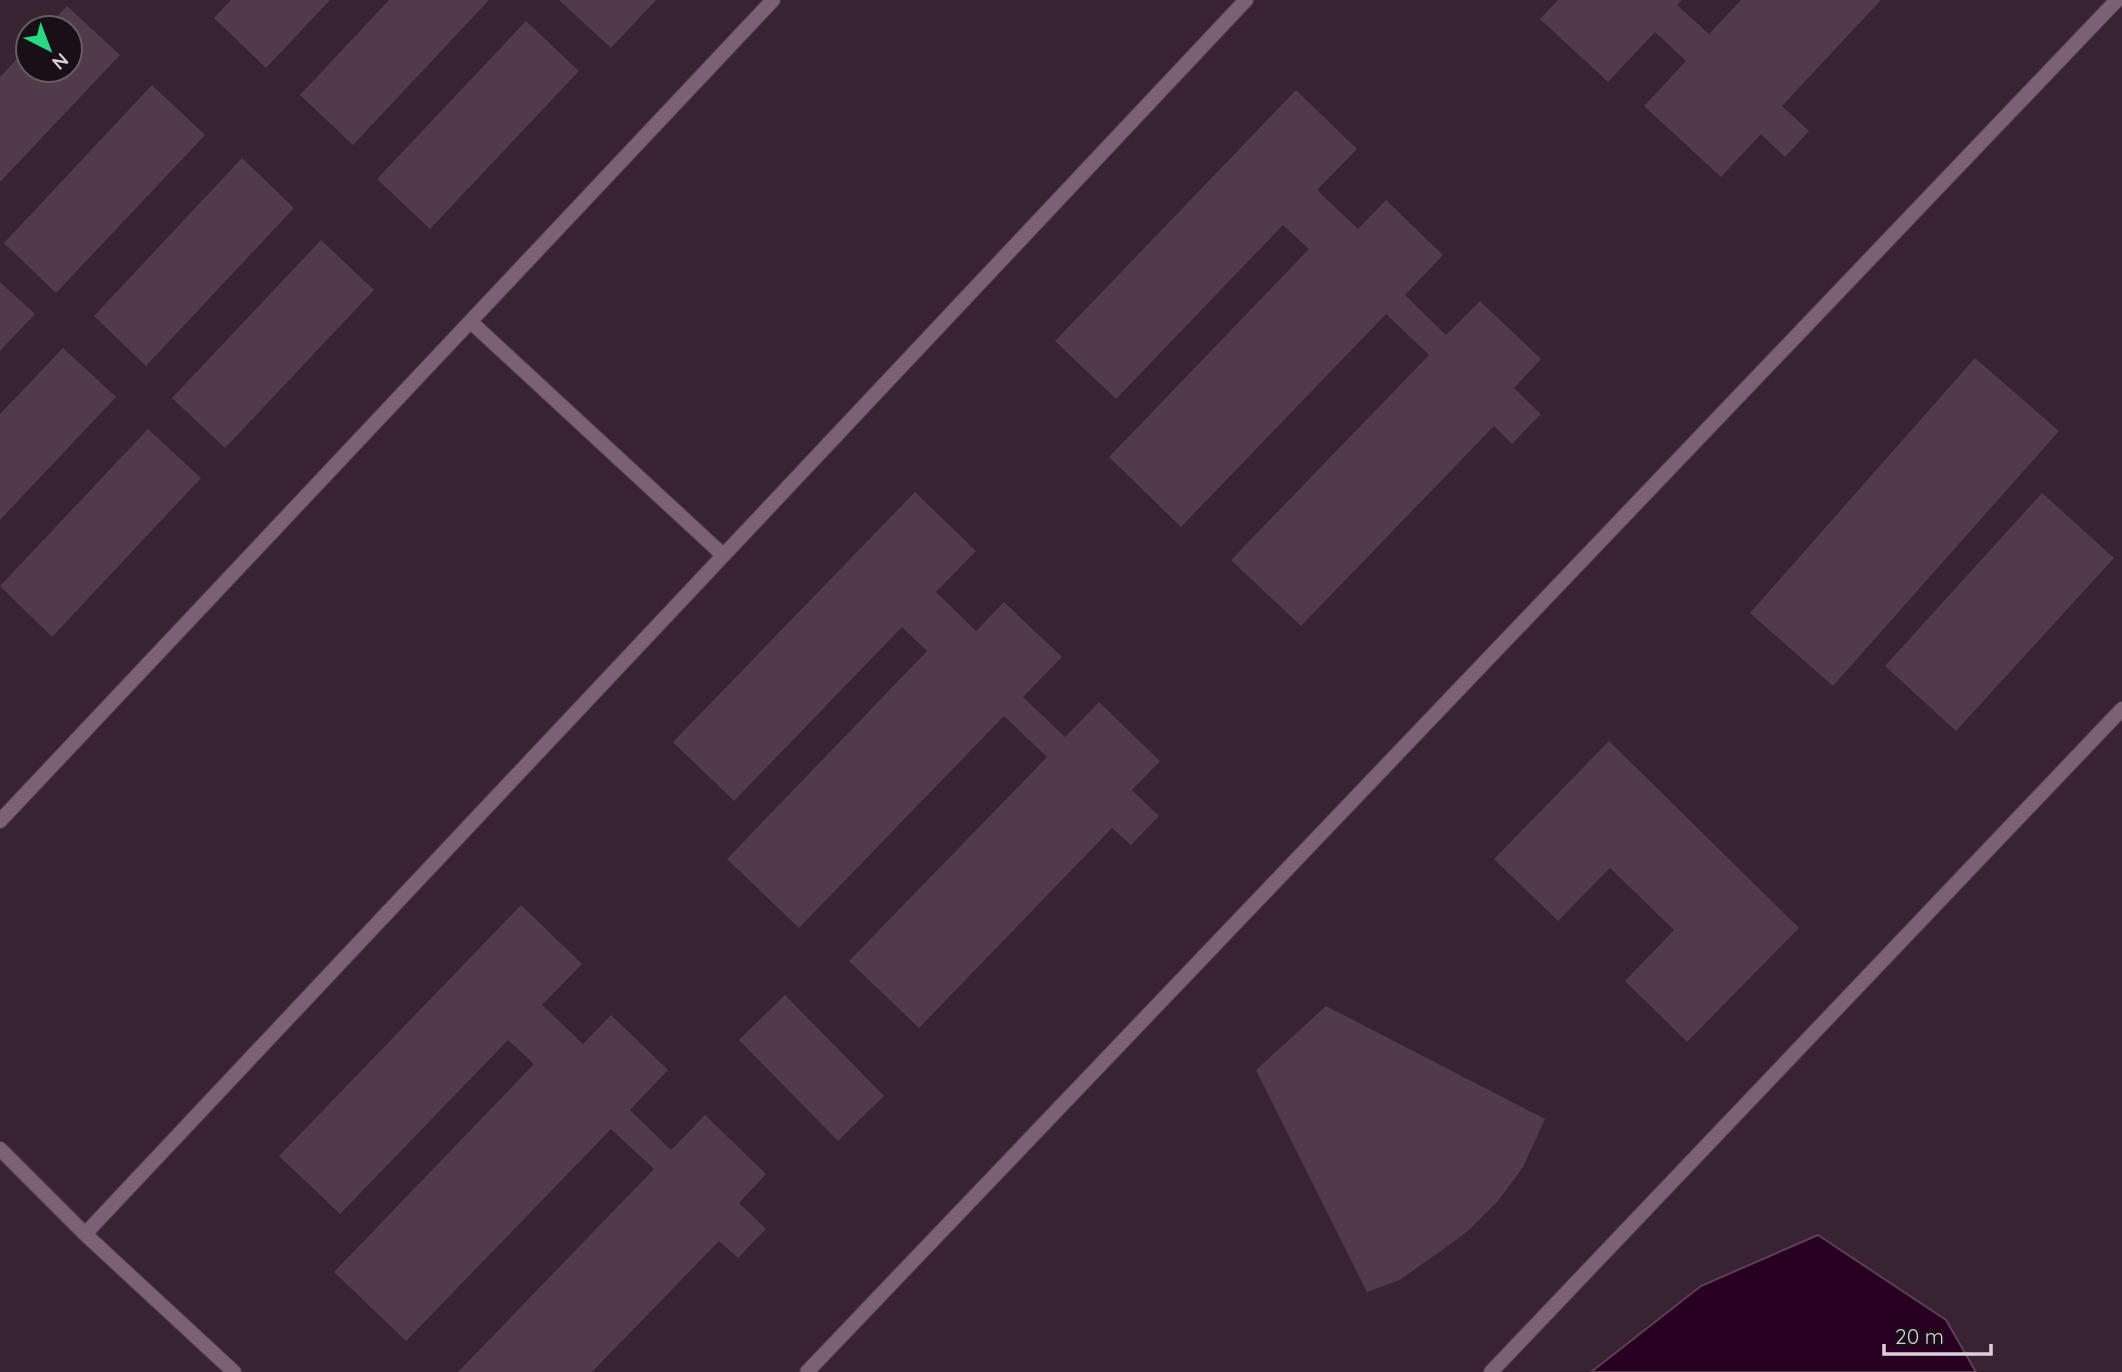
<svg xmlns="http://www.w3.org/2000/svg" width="2122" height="1372" font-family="Quicksand,sans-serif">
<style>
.water{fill:#280021;stroke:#5f3e58;stroke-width:2}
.building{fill:#513b4b}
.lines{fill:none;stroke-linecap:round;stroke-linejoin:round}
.lane-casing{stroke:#523f4d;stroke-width:16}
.lane{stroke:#7c6075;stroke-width:14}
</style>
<rect width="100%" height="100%" fill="#372332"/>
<!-- water -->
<path class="water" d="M1818,1235L1946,1320L1976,1372H1591L1701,1286Z"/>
<!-- building -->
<path class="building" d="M231,0H330L266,68L214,18Z
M389,0H489L353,145L300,95Z
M559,0H656L611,48Z
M1558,0H1682L1677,5L1709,34L1741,0H1881L1782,106L1809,131L1785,157L1761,134L1721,177L1644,106L1686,61L1655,32L1608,82L1540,19Z
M67,6L120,55L0,182V77L28,47V70H70V28H46Z
M526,21L579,71L430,229L377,179Z
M152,85L205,135L56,293L4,243Z
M1296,90L1357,149L1317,190L1358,229L1386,200L1443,255L1405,295L1446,335L1480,301L1541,359L1514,388L1541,414L1512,444L1494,426L1301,626L1231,560L1429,355L1386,314L1181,527L1109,457L1309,249L1283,225L1116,399L1055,341Z
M242,158L294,208L146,366L94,316Z
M321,240L374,290L225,448L172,398Z
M0,282L35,314L0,351Z
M63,348L116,397L0,520V414Z
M1975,358L2059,431L1833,686L1750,613Z
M148,429L201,478L52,637L0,586Z
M915,492L976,551L936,592L976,631L1004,602L1062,657L1023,697L1065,737L1099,702L1160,761L1132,790L1159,816L1131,845L1112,828L919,1028L849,961L1047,757L1004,716L799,928L727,859L927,651L902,627L734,801L673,742Z
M2042,493L2114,558L1956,731L1885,666Z
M1609,741L1799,928L1687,1042L1625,981L1674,930L1610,868L1558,921L1494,859Z
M521,905L582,964L542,1005L583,1044L611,1015L668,1070L630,1110L671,1150L705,1115L766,1174L739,1203L766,1229L738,1258L719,1241L592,1372H458L654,1169L611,1129L406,1341L334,1272L534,1064L508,1040L340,1214L279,1156Z
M785,995L884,1096L838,1141L739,1040Z
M1326,1006L1545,1119L1523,1167L1498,1201L1467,1232L1400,1280L1367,1292L1256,1070Z"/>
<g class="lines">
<defs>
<path id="lane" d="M471,322L723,555
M0,821L773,0
M0,1149L85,1234L234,1372
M85,1234L1246,0
M807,1372L2117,0
M1491,1372L2122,709"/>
</defs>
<!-- lane casing -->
<use href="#lane" class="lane-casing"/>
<!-- lane -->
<use href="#lane" class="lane"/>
</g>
<!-- north arrow -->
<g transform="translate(49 49) rotate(138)"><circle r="33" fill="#191017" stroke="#685d65" stroke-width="2"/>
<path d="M0-5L12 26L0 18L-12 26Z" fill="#29d885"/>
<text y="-10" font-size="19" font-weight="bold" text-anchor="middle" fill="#ded0da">N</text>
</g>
<!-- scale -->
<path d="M1884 1344v10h107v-10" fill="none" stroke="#ded0da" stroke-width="3.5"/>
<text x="1895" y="1344" font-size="21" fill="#ded0da" stroke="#191017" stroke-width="5" paint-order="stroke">20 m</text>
</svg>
